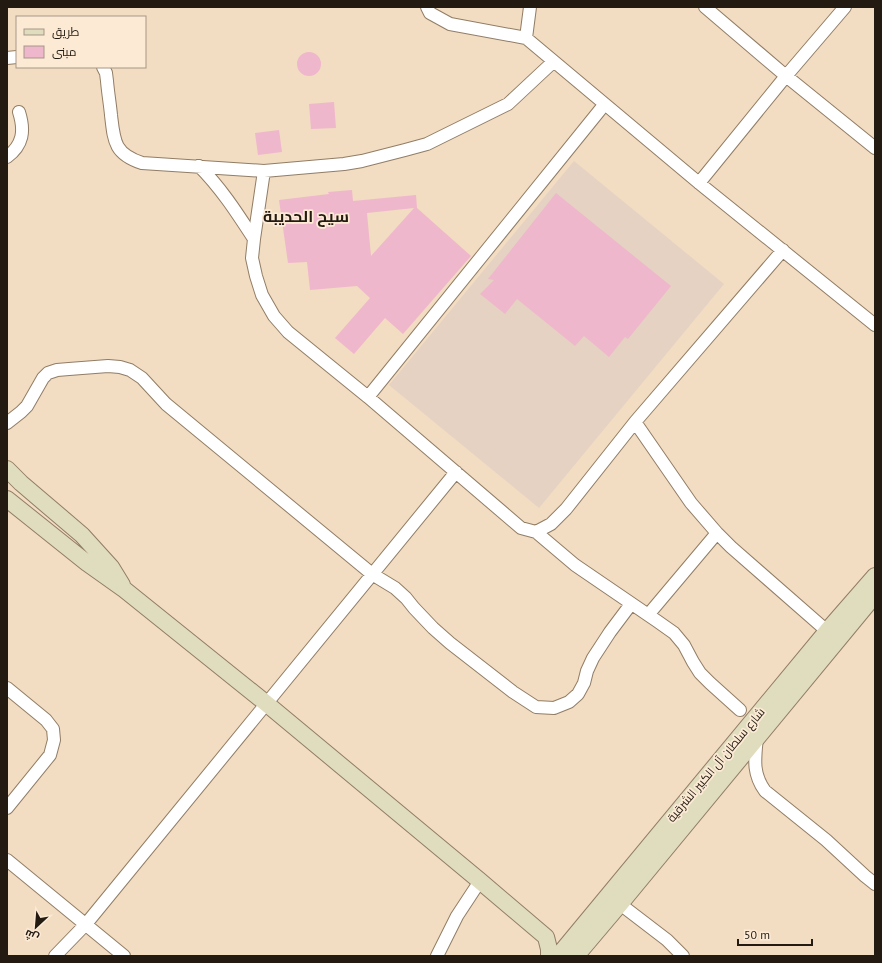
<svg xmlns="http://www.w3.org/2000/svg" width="882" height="963" font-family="'PT Sans',Cairo,sans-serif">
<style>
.education{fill:#e5d2c3}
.building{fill:#efb7cc;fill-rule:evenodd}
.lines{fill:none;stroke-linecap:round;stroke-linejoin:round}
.street-casing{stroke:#917d65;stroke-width:14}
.secondary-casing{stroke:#917d65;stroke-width:18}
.street{stroke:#fff;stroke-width:12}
.secondary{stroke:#e0dcbe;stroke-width:16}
.labels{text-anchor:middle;stroke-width:3.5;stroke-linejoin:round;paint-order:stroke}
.street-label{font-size:12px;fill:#231b12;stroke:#fcead5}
.district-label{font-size:16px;font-weight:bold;fill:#231b12;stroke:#fcead5}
</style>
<rect width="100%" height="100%" fill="#f2dcc2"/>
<!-- education -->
<path class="education" d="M574,161L724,284L539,508L389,385Z"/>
<!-- building -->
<path class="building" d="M297 64a12 12 0 1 1 24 0a12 12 0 1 1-24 0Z
M334,102L336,128L311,129L309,104Z
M279,130L282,152L258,155L255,133Z
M352,190L353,201L416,195L417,208L471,256L403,334L385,318L354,354L335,338L370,298L357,286L310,290L307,262L288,263L279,200L329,194L328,192ZM414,208L371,256L367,213Z
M556,193L671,286L628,339L625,337L609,357L584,336L575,346L517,299L505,314L480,294L494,280L488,279Z"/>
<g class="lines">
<defs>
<path id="street" d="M427,7L430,13L450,24L526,38L699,183L875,325
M705,7L786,76L875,148
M526,38L530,7
M7,58L17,57
M103,67L106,73L107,81C108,93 110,104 111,115C114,141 114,154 142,163L264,171L344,164L362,161L405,150L427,144L508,104L553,62
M7,157C23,145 25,131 19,112
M199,166C221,188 237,213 254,239
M264,171L254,239L252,258L256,276L262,295L274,316L288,332L368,397L521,528L536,532L575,565L657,621L674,633L684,645L693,662L700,673L710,683L740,710
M699,183L786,76L845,7
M368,397L604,105
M635,422L691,503L717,533L731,547L827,631
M7,423L21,412L27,406L43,378L48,373L57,370L69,369L108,366L120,367L130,370L142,378L166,404L372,574L395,588L406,598L414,608L433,628L450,643L513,692L536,707L554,708L569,702L578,694L584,683L587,671L593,658L610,632L631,604
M536,532L551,524L566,509L635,422L783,250
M648,615L717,533
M7,688L46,720L53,729L54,740L50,755L7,808
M757,737C755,758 752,773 765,791L826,840L865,876L875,884
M7,860L124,956
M620,904L667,940L683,956
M55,956L86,924L456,472
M437,956L457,916L480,881"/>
<path id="secondary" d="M7,469L21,483L82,535L111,567L122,585
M7,499L87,563L125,590L267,704L480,881L546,937L549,949V956
M558,956L827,631L875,576
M576,956L620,904L875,595"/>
</defs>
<!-- street casing -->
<use href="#street" class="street-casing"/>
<!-- secondary casing -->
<use href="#secondary" class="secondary-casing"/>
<!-- street -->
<use href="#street" class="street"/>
<!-- secondary -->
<use href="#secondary" class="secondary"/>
</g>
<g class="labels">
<!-- street labels -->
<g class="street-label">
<text transform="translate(716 765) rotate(-50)" y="4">شارع سلطان آل الكبير الشرقية</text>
</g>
<!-- district labels -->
<g class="district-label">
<text x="306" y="222">سيح الحديبة</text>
</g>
</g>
<!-- border -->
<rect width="882" height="963" fill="none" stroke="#231b12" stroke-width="16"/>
<!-- legend -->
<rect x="16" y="16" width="130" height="52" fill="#fcead5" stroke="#a59787"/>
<rect x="24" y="29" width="20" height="6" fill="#e0dcbe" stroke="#a59787"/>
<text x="52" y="36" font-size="12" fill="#231b12">طريق</text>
<rect x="24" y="46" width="20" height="12" fill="#efb7cc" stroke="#a59787"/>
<text x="52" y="56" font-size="12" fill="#231b12">مبنى</text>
<!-- north arrow -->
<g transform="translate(36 927) rotate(206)" stroke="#fcead5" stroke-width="3" paint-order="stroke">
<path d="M0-3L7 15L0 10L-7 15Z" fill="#231b12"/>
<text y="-6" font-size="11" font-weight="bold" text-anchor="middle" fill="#231b12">ش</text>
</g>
<!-- scale -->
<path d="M738 939v6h74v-6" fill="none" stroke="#231b12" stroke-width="2"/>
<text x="744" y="939" font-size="12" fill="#231b12" stroke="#fcead5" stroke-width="3" paint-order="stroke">50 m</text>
</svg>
